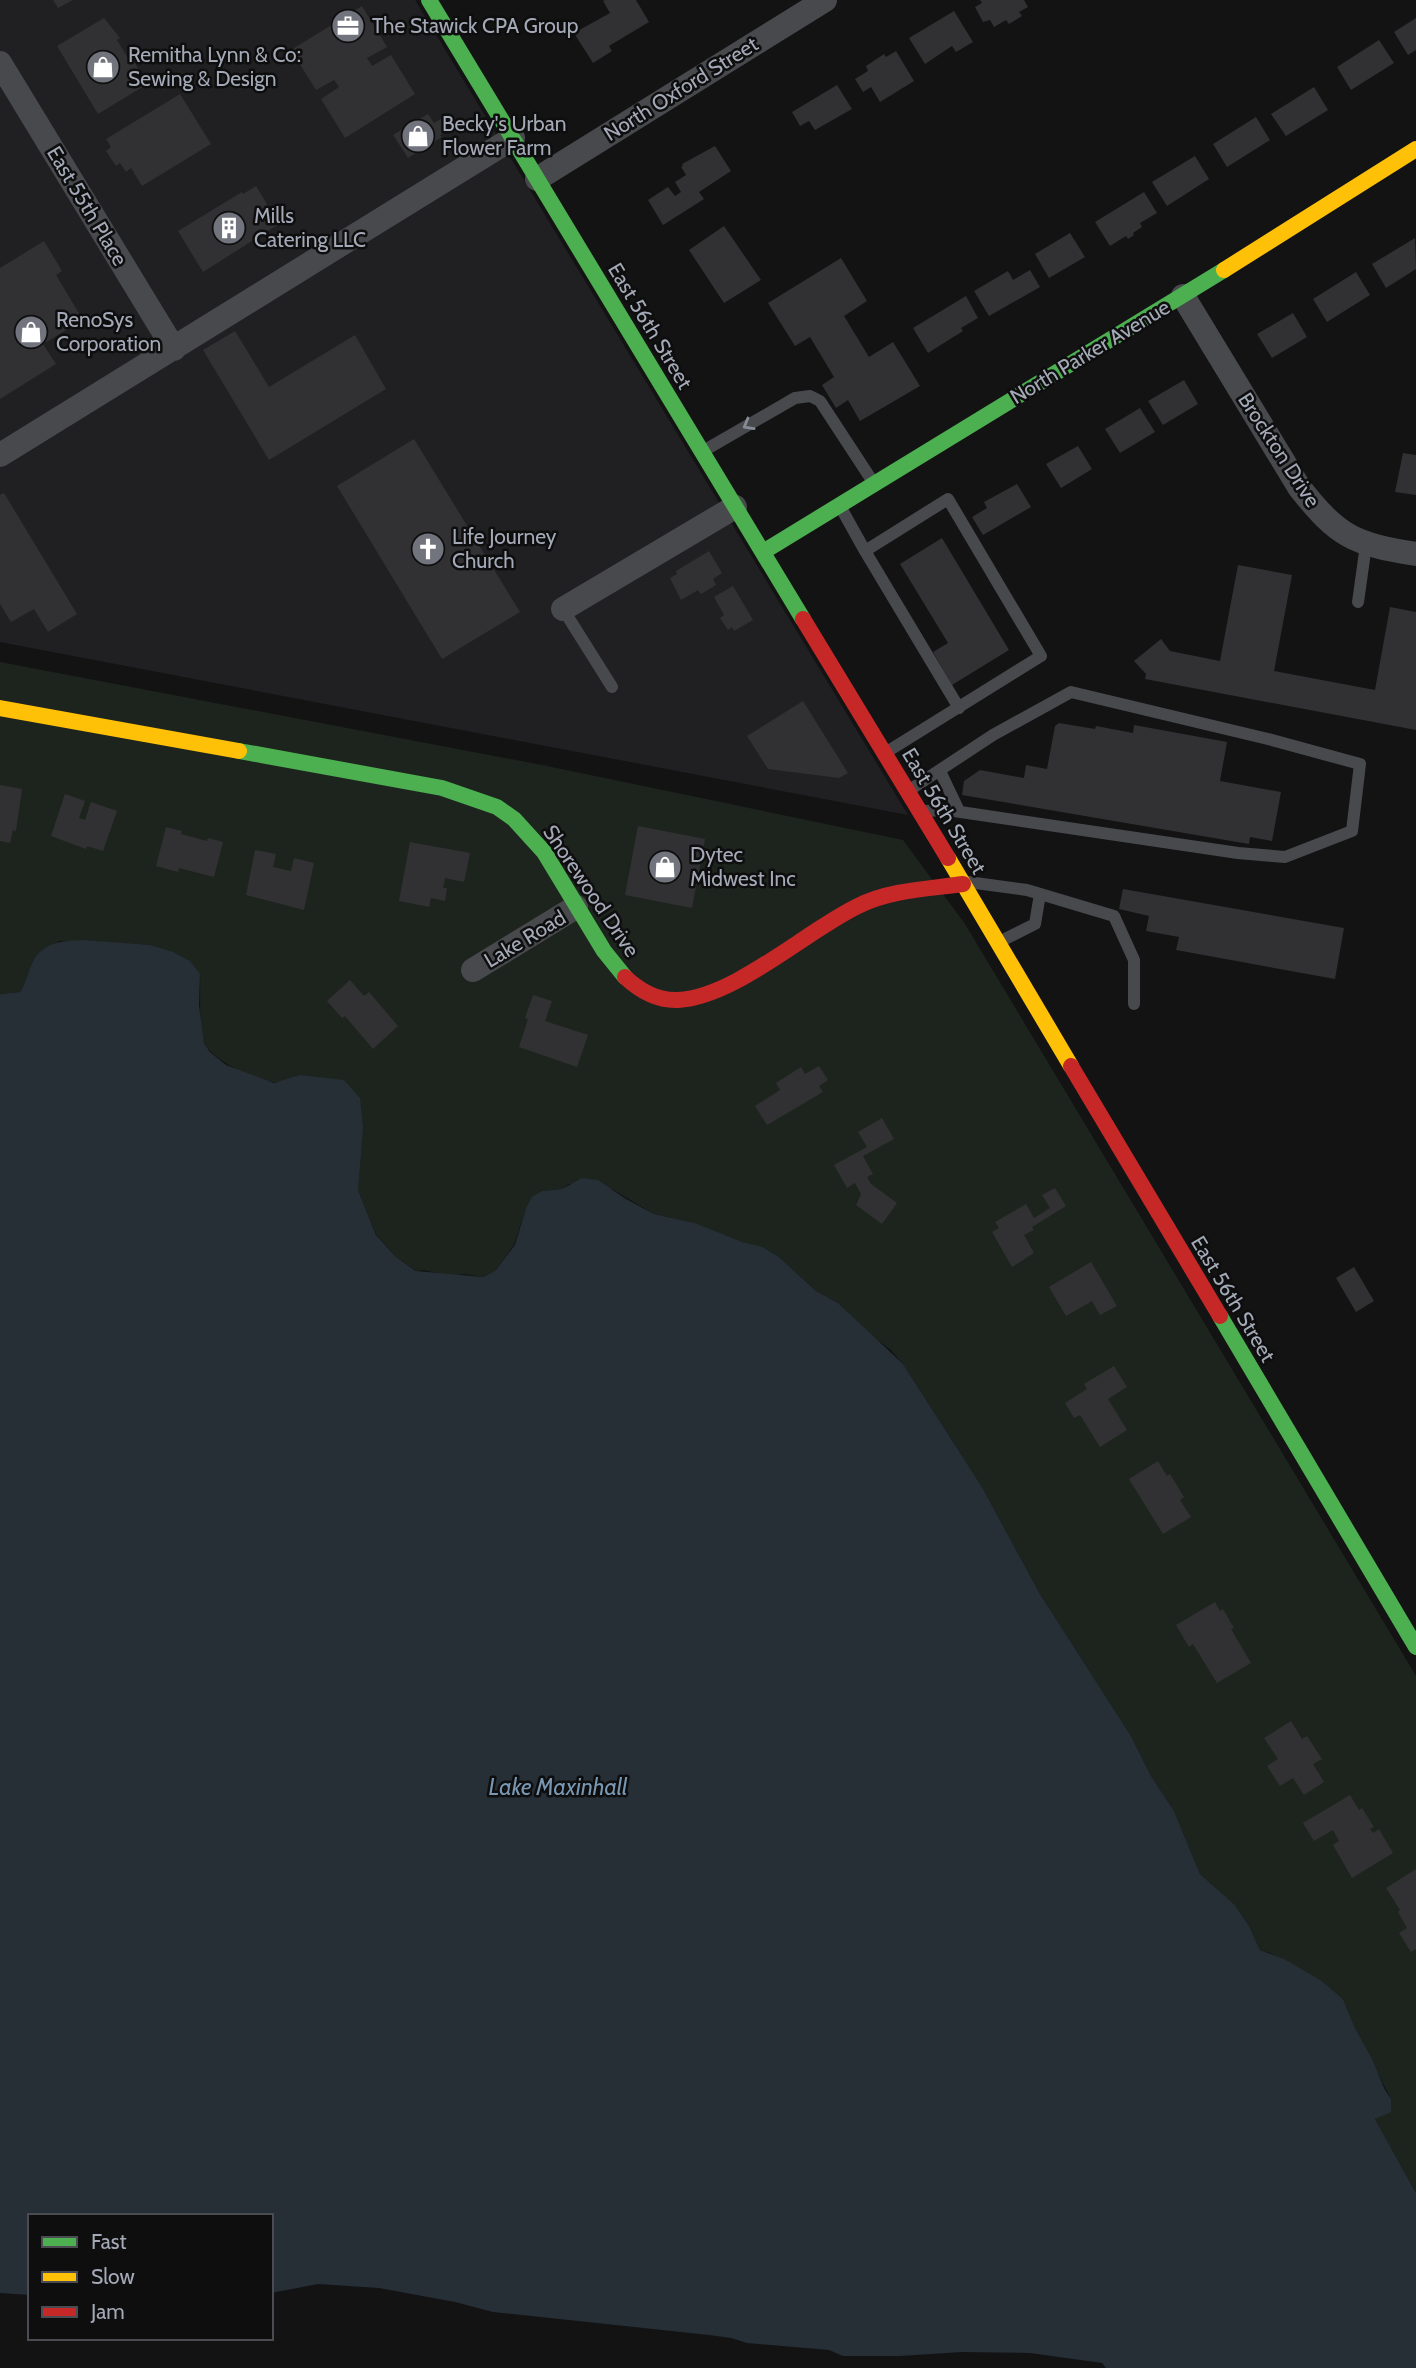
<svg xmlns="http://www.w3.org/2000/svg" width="1416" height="2368" font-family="Cabin,sans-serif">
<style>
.built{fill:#202022}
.green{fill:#1d241e}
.water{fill:#262e36}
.building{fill:#313133}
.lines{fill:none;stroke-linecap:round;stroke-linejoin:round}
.lane{stroke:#47494d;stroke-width:12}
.street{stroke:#47494d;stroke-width:24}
.fast{stroke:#4caf50;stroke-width:16}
.slow{stroke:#ffc107;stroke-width:16}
.jam{stroke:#c62828;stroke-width:16}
.oneway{stroke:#878c96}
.labels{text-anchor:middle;stroke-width:5;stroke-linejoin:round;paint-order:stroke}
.poi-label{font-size:21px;fill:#a3a9b6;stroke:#0e0e0f;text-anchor:start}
.street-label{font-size:21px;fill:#a3a9b6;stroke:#0e0e0f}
.water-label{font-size:23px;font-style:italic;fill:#7897b3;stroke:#0e0e0f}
</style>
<rect width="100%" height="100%" fill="#131314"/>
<!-- built -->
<path class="built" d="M0,0H415L908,815L0,642Z"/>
<!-- green -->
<path class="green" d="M0,662L542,765L903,840L965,924L1416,1676V2193L1375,2119L1391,2099L1355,2028L1343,1999L1322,1981L1270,1953L1260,1950L1249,1926L1234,1904L1200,1874L1174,1811L1151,1776L1131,1736L1040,1594L982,1487L903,1364L891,1350L872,1336L838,1303L816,1291L779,1257L763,1247L742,1243L695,1223L654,1214L612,1189L569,1184L562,1189L542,1191L526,1208L514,1245L495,1271L483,1277L464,1274L451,1276L424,1270L417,1271L396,1257L376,1234L358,1190V1174L299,1075C292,1077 280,1083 273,1082C255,1080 209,1059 204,1041C198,1019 201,996 200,975L150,945L59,941L31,966L27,982L20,992L0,994Z"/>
<!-- water -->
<path class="water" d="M82,940L150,945L173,952L190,961L200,974L199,1005L204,1043L210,1052L226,1065L274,1083L299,1075L344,1080L360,1098L363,1128L358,1190L376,1235L396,1257L416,1271L483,1277L495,1271L515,1245L526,1208L532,1197L542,1191L562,1189L582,1178L598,1180L626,1199L654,1214L695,1223L742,1242L763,1247L779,1257L816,1291L838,1303L903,1364L982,1487L1040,1594L1131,1736L1151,1776L1174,1811L1200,1874L1234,1904L1249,1926L1260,1950L1284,1959L1322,1981L1343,1999L1355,2028L1372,2059L1385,2090L1391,2099V2112L1375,2119L1416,2193V2368H1106L1102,2363L1030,2353L962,2352L900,2356H843L829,2350L747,2343L731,2338L709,2335L493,2312L455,2302L379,2288L318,2284L271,2293V2216H30V2295L0,2293V994L20,992C26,983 27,976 31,966C40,943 60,941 82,940Z"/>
<!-- building -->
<path class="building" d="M53,0H73L58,8Z
M605,0H636L649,22L609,46L612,51L593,63L574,33L610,13L603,1Z
M980,0H1024L1028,7L1019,12L1022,16L1009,24L1006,20L994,27L990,20L983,22L975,7L982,3Z
M362,6L387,47L367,58L372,66L391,55L415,94L345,138L321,99L339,87L334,80L316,90L291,50Z
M954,11L973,42L956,52L952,46L925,64L909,38Z
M104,18L120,38L117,40L131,63L134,61L140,72L137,74L144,86L98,114L57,46Z
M1416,18V50L1408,55L1394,32Z
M1379,40L1394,63L1351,90L1337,67Z
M896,51L914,81L880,102L871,87L863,92L855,79L868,71L866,66L884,54L886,57Z
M837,85L852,109L815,130L809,121L800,126L792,112Z
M1314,87L1328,110L1286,136L1271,114Z
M180,94L211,144L142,186L131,168L126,172L120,163L116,166L106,151L111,147L106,139Z
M428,114L434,123L441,119L448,130L440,135L442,137L408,158L393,135Z
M1256,117L1270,140L1227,167L1213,144Z
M715,146L731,171L699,192L704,199L663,225L648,200L668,187L675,196L681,192L675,182L686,175L681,167L683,166L682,164Z
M1195,156L1209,179L1167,206L1152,182Z
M256,186L279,224L203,272L178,231L242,192L243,194Z
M1144,192L1157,213L1140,223L1142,227L1133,233L1134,235L1128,239L1126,236L1110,246L1095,222Z
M724,226L761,280L724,303L689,250Z
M1070,233L1085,257L1049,278L1035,254Z
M1415,238L1416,269L1386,288L1372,264Z
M44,241L62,271L56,275L83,320L43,344L56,364L0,399V268Z
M841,258L867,301L844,316L869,357L893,342L920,386L860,421L848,400L836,408L822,385L834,377L810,337L795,346L768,303Z
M1030,270L1040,287L989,316L974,291L1008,271L1013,280Z
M1356,272L1370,295L1327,322L1313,299Z
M966,296L978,318L961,328L963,331L928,353L913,328Z
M1293,313L1307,337L1272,358L1257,334Z
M235,331L269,387L355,335L386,389L269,460L203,350Z
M1184,380L1198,404L1163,425L1148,401Z
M1140,408L1155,432L1120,453L1105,429Z
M414,439L520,612L442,659L337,486Z
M1078,446L1092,469L1061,488L1046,464Z
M1403,453L1416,455V495L1395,492Z
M1017,484L1031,507L983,535L972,517L987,508L984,502Z
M4,493L77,614L48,632L34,609L11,622L0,604V495Z
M942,538L1009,650L952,685L933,652L948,643L900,564Z
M709,551L722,573L713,579L716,585L701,594L698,590L681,600L670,578L677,574L676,571Z
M1238,565L1292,575L1274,671L1375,690L1390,607L1416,612V730L1145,679L1146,674L1134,661L1161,639L1170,651L1220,661Z
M733,586L753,620L734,631L732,627L728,630L720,618L724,615L714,597Z
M803,701L848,773L839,778L768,769L747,736Z
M1059,723L1095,729L1096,726L1133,733L1134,725L1227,742L1220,781L1281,792L1272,841L1250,837L1249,844L962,795L964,781L980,770L1024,778L1026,765L1047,769L1055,726Z
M0,785L22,789L16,831L13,830L10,843L0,841Z
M65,794L85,801L79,818L85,820L91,802L117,811L103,851L87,846L86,849L51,836Z
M638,826L705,839L692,908L625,895Z
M166,827L182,831L181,834L207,841L208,838L223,842L214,877L179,868L178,872L156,866Z
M410,842L470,853L464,882L445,878L443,888H447L445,901L431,898L429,907L399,901Z
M255,850L276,854L273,867L291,871L294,858L314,863L304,910L246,895Z
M1123,889L1344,928L1335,979L1176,950L1179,937L1146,931L1149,916L1119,909Z
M350,980L364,996L369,992L398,1026L373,1049L345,1016L342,1018L327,1001Z
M533,995L552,1001L545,1021L588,1035L577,1067L519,1047L528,1019L525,1018Z
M819,1066L828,1080L819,1086L823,1092L767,1125L755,1106L780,1090L776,1083L801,1067L805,1074Z
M882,1118L894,1139L863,1156L873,1174L867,1177L871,1184L897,1203L882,1224L856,1205L861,1194L855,1183L847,1188L834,1165L867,1147L858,1132Z
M1055,1188L1066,1206L1032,1227L1034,1230L1024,1235L1034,1253L1012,1267L992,1232L999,1228L995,1222L1026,1204L1034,1218L1050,1208L1042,1195Z
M1091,1262L1117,1306L1100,1315L1092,1301L1066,1316L1049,1287Z
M1354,1267L1374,1301L1356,1312L1336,1278Z
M1114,1366L1127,1387L1108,1399L1127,1430L1100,1447L1080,1415L1074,1418L1065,1403L1087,1389L1084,1384Z
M1158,1461L1167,1476L1170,1474L1184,1497L1180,1500L1191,1517L1163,1534L1129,1479Z
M1215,1602L1220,1611L1223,1609L1234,1628L1231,1629L1251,1663L1217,1683L1193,1644L1189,1647L1176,1625Z
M1291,1721L1302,1739L1307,1736L1322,1759L1313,1764L1324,1782L1304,1795L1293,1778L1280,1786L1267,1766L1278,1759L1264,1738Z
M1350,1795L1359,1810L1362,1808L1374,1827L1370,1829L1373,1833L1379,1829L1393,1853L1352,1878L1333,1845L1339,1841L1333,1830L1314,1841L1303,1823Z
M1416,1869V1949L1411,1952L1399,1933L1407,1928L1398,1912L1400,1910L1386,1888Z"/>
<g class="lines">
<!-- lane -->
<path class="lane" d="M705,450L795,398L810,396L820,401L873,482
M840,506L865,551
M1358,602L1366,545
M563,609L612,687
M885,753L1041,656L948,499L865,551L959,708
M940,771L959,811
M908,791L993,735L1071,692L1268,739L1360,764L1352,831L1285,857L1238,853L947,810L924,811
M968,882L1027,890L1114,916L1134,960V1004
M999,942L1035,924L1040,894"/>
<!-- street -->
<path class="street" d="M0,63L174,349
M537,179L825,0
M1183,296L1299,487C1338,537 1354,544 1416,554
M0,455L513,138
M563,609L735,507
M473,970L576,907"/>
<!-- fast -->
<path class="fast" d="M429,0L803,619
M763,552L1224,270
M239,751L442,788L497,807L514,819L544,852L604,951L625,977
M1220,1316L1416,1647"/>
<!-- slow -->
<path class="slow" d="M1224,270L1416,149
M0,708L239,751
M948,858L1071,1066"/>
<!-- jam -->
<path class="jam" d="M803,619L948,858
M625,977C640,991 657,1001 678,1000C735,997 806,931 858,906C890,890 928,889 963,884
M1071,1066L1220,1316"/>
</g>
<!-- one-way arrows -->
<defs><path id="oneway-chevron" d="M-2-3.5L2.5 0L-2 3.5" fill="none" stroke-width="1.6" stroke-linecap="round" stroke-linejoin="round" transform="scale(1.75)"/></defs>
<use class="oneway" href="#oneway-chevron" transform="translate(748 425) rotate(150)"/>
<!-- icons -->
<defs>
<symbol id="office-disc" viewBox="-11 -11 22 22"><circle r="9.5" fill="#71747d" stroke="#0e0e0f"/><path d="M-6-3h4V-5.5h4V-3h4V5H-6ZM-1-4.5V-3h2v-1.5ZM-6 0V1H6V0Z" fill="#fff"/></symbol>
<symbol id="shop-disc" viewBox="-11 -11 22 22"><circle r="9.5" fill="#71747d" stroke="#0e0e0f"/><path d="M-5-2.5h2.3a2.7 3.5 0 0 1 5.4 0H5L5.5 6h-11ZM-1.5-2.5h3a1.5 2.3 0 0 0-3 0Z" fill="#fff"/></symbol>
<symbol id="building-disc" viewBox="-11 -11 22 22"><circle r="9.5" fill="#71747d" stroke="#0e0e0f"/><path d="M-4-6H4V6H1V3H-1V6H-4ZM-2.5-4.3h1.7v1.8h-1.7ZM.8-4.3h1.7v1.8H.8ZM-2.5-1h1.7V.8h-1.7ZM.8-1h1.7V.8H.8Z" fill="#fff"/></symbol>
<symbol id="church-disc" viewBox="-11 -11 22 22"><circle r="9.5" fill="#71747d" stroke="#0e0e0f"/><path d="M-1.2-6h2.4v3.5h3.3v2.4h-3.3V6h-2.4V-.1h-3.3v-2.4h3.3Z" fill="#fff"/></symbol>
</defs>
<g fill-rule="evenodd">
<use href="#office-disc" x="329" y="7" width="38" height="38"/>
<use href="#shop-disc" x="84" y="48" width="38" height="38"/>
<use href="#shop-disc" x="399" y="117" width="38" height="38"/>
<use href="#building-disc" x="210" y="209" width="38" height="38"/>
<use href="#shop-disc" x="12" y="313" width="38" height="38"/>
<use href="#church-disc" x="409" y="530" width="38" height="38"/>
<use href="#shop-disc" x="646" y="848" width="38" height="38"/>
</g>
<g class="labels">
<!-- poi labels -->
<g class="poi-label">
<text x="372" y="33">The Stawick CPA Group</text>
<text x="128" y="62">Remitha Lynn &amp; Co:<tspan x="128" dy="24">Sewing &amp; Design</tspan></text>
<text x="442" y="131">Becky's Urban<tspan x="442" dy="24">Flower Farm</tspan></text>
<text x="254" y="223">Mills<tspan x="254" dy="24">Catering LLC</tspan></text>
<text x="56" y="327">RenoSys<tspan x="56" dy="24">Corporation</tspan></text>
<text x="452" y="544">Life Journey<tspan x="452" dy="24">Church</tspan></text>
<text x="690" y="862">Dytec<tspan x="690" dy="24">Midwest Inc</tspan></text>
</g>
<!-- street labels -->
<g class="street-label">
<text transform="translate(681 89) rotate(-32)" y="7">North Oxford Street</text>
<text transform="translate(87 206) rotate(59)" y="7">East 55th Place</text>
<text transform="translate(650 326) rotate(59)" y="7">East 56th Street</text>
<text transform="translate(1090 352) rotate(-31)" y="7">North Parker Avenue</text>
<text transform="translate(1279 450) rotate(57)" y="7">Brockton Drive</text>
<text transform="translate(944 811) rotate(59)" y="7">East 56th Street</text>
<text transform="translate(591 891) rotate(56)" y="7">Shorewood Drive</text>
<text transform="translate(525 939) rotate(-31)" y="7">Lake Road</text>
<text transform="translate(1233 1299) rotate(59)" y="7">East 56th Street</text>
</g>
<!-- water labels -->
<g class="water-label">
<text x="558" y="1795">Lake Maxinhall</text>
</g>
</g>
<!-- legend -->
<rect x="28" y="2214" width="245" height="126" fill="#0e0e0f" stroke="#4a4c52" stroke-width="2"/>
<rect x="42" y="2237" width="35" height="10" fill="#4caf50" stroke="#4a4c52" stroke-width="2"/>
<text x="91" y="2249" font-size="21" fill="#a3a9b6">Fast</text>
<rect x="42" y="2272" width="35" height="10" fill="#ffc107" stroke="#4a4c52" stroke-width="2"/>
<text x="91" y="2284" font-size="21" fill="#a3a9b6">Slow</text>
<rect x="42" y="2307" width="35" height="10" fill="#c62828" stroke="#4a4c52" stroke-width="2"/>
<text x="91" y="2319" font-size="21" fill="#a3a9b6">Jam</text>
</svg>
